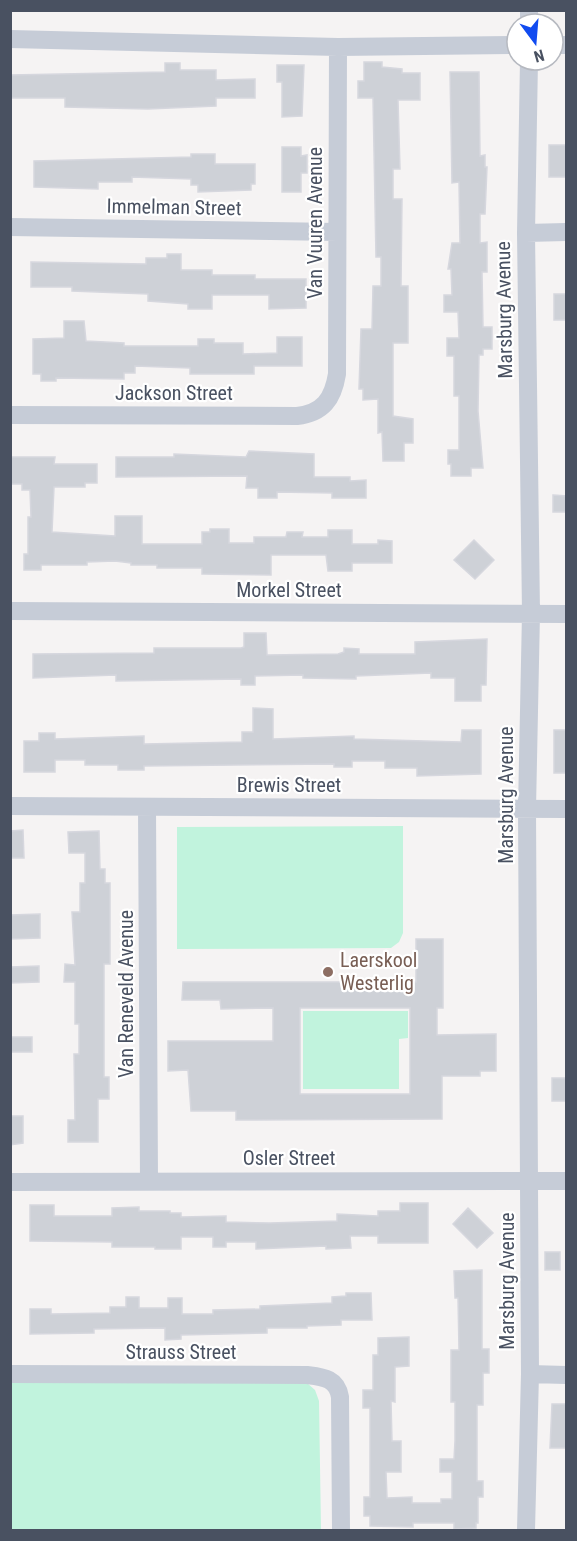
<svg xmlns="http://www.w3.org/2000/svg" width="577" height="1541" font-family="'Roboto Condensed',sans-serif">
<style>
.green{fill:#c1f3dd}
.building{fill:#ced1d7;stroke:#d6d7de;stroke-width:1.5;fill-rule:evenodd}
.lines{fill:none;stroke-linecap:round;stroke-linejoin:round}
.minor{stroke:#c6ccd7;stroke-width:18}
.education-dot{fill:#8d6e63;stroke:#fff;stroke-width:2}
.labels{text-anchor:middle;stroke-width:4.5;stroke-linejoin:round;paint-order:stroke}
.street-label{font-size:20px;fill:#495161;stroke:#fff}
.education-label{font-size:20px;fill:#785e54;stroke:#fff;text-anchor:start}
</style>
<rect width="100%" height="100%" fill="#f5f3f3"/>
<!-- green -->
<path class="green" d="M403,826V933L399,942L391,948L177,949V827Z
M303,1011H408V1038L399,1039V1089H303Z
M11,1380L307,1383L315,1390L319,1401L321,1530H11Z"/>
<!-- building -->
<path class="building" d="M364,62H382V67L402,69V73H420V100H398L400,169H393V199H402L401,286H408V343H393V416L413,419V443H404V461H383L382,432L378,433V399L363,400V389H359L361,329H372L373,286H381V257H376L373,98H358V81H364Z
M165,63H180V70H216V80L255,79V98H216V106L148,109L65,107V98H10V75L165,72Z
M277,65H304L302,116L282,117V82H277Z
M450,72H479L480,156L485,155V167H487L485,214H480V243L487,242V272H482L483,327H492V349H483V355H479L478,411L483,468H471V476H451V464H448V450H459V396H454V356H447V338H459L458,312H444V295H452L451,269H448L452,243H460L459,182L452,183Z
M549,145H567V177H549Z
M282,147H301V156L307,155V173H301V192H282Z
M191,154H215V164H255V184H251V190L198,192V185H191V179L132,177V182H98V189L34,187V161L191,157Z
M167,254H181V270H212V275H255V279H306V308L269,309V295H212V309H188V304L148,301V294L72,291V287H31V262L146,264V258H167Z
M554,294H567V320H554Z
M64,321H84L86,341L124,343V346H198V339H214V343H243V354L277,353V337H302V366H254V374H190V368L135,366V373H124V379L56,378V381H41V374H33V339L64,338Z
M249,451L314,454V477H350V481L366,480V498H332V493L277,492V498H258V488H246L247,476L116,477V457H174V454L246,457Z
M10,457H55L54,464H97V483H85V487H54L52,532L115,536V516H142V544H202V532H210V529H229V543H254V537H286L287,532H303L302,537H328V530H352V544H378V540L392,541V563H352V571H328L326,555H271V575L202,574V568H157V565H131V563L115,561L87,562V565H41V570H24V554H28V517H31L30,490H22V484H10Z
M553,495L567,496V512H553Z
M474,540L494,560L475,579L454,560Z
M244,633H266L267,655L338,654L344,652V648L359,649V654H415V642L487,639L486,685H481V701H455V678H431V673L356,676V679L303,678V675L255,676V685H241V679L116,681V675L33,678V654L154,653V648H241L244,647Z
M253,708L273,709V739L354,736V739L461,742L462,730H481V774L417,776V768H385V761H352V767H334V764L144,766V770H118V765H85V760H55V772H24V741H39V733H55V739L144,736V744L242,742V732H253Z
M554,730H567V773H554Z
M23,830L24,858H10V831Z
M99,831L100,869H105V883H110V964H104V1077H109V1099H98V1142H68V1120H75L74,1054H79V1024H75V982H64L65,964L75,965L72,912H80V883H85V853H69L68,832Z
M40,914V938L10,939V915Z
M416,939H443V1008H437V1035L496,1034V1071H480V1076H442V1119L236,1120V1111H191L188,1070L168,1071V1041H273V1008L221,1009L220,1000H182L183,982H416ZM300,1008H410V1094H300Z
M39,966V982L10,983V967Z
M10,1037H32V1052H10Z
M552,1078H567V1101H552Z
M10,1116H23V1143L10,1145Z
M400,1203H428V1243H378V1236H350L351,1248L326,1249V1246L256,1249V1242H226V1247H213V1237H181V1249H155V1247H112V1242L30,1241V1205H54V1216H112V1208L139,1207V1211H170V1213H181V1217L226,1216V1222L270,1223L337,1221V1214L378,1216V1211H400Z
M468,1208L493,1233L477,1248L453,1224Z
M545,1252H560V1270H545Z
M482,1270V1349H489V1373H483V1405H477V1481H483V1497H478V1523H476V1528L454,1529V1523H413V1527L370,1526V1516H364V1497H370V1408H363V1390H373V1355H378V1338L409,1337V1366L395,1367V1402L391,1401L392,1441H401V1472H386L387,1498L412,1497V1503H441V1499H452V1472H440V1459H454L455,1441V1402H451V1350H459L458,1298H455L454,1271Z
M346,1293H371L372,1320H341V1325L307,1326V1328H267V1333L181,1335V1339L165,1340V1328L94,1329V1333L30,1334V1309H51V1314L110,1313V1307H126V1297H139V1308H168V1298H182V1314H213V1310L260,1309V1306L332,1303V1297L346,1296Z
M552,1404H567V1448H550Z"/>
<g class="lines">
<!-- minor -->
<path class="minor" d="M529,10V24
M10,39L338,47L517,45
M553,45H566
M10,227L337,232
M526,233L566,232
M10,415L297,416C323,413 333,399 337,374L338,47
M10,611L566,614
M10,806L566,809
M147,807L149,1180
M10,1182L566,1181
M10,1374L307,1375C323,1377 337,1378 340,1397L341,1530
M530,1374L566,1375
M526,1530L530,1374L527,809L531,613L526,233L529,60"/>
</g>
<!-- markers -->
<circle class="education-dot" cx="328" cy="972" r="6"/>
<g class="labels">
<!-- street labels -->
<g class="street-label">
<text transform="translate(174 207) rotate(1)" y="7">Immelman Street</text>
<text transform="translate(315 223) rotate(-90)" y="7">Van Vuuren Avenue</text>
<text transform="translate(504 310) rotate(-91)" y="7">Marsburg Avenue</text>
<text x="174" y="400">Jackson Street</text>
<text x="289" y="597">Morkel Street</text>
<text x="289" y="792">Brewis Street</text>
<text transform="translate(506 795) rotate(-90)" y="7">Marsburg Avenue</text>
<text transform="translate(126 994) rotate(-90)" y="7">Van Reneveld Avenue</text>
<text x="289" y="1165">Osler Street</text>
<text transform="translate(507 1281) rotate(-90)" y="7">Marsburg Avenue</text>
<text x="181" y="1359">Strauss Street</text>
</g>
<!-- education labels -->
<g class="education-label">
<text x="340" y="967">Laerskool<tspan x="340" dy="23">Westerlig</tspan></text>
</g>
</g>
<!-- border -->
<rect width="577" height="1541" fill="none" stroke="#495161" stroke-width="24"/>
<!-- north arrow -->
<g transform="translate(535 42) rotate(164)"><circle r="28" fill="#ffffff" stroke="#b6b9c0" stroke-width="1.5"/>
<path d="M0-4.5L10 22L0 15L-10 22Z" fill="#114bf0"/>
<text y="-9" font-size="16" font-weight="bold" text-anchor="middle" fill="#495161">N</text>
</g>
</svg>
